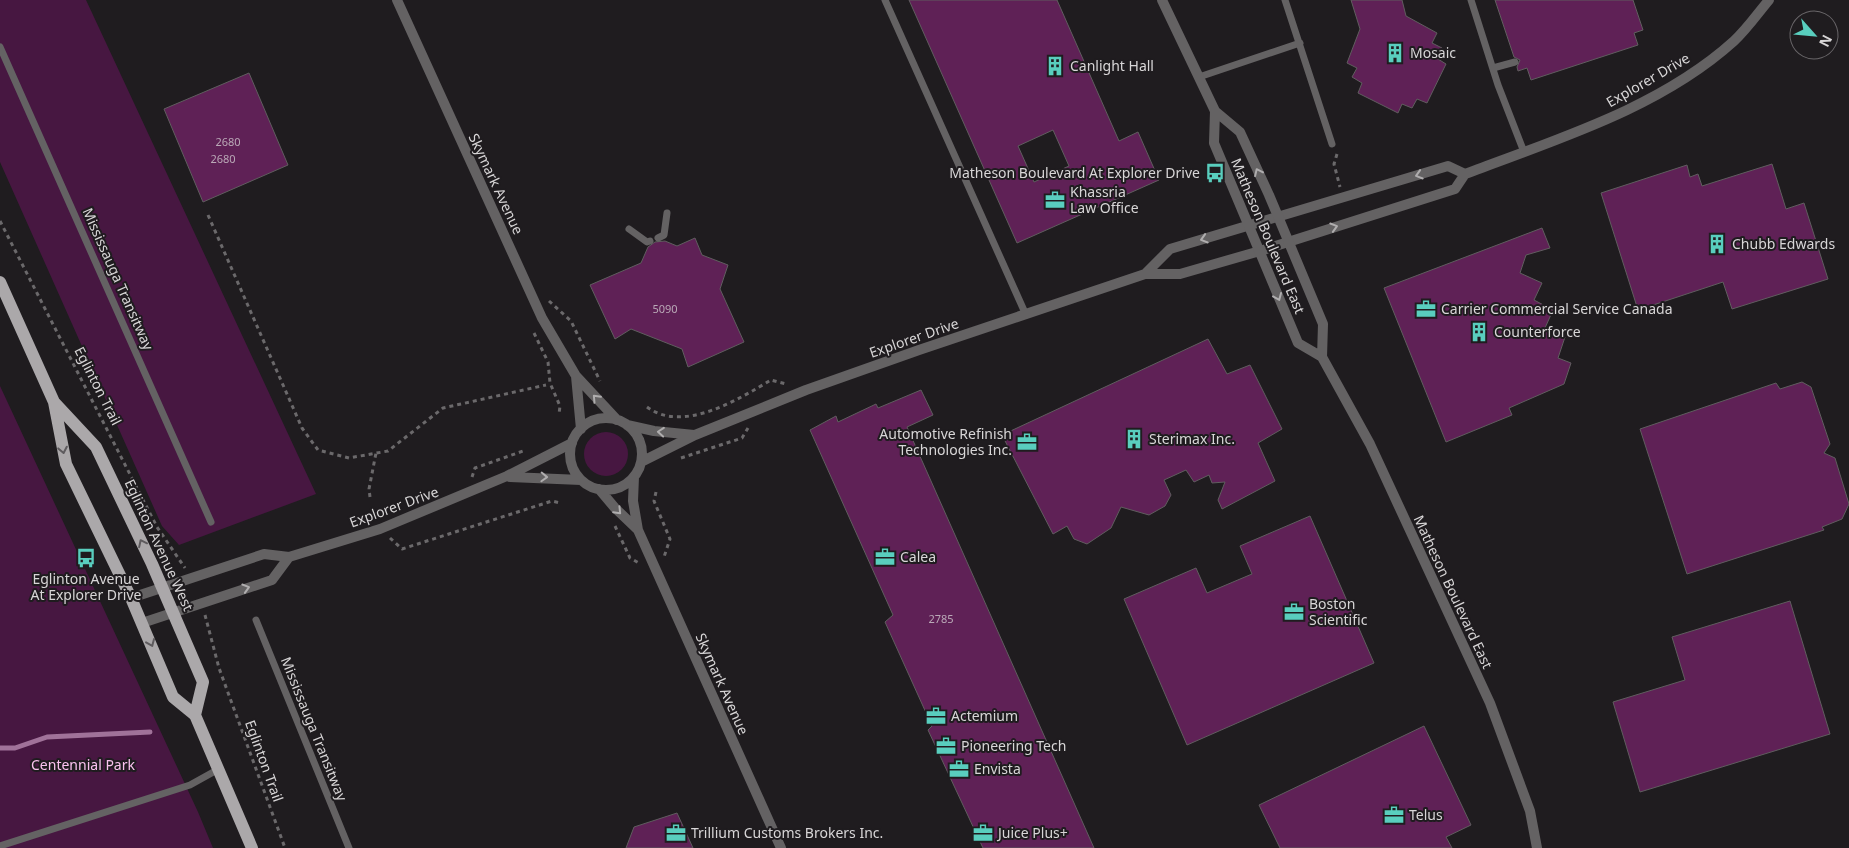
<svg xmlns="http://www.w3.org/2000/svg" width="1849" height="848" font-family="'Noto Sans',sans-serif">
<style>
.green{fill:#471741}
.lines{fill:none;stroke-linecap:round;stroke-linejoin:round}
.stream{stroke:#a07299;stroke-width:5}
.building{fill:#5f2156;stroke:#605d5f;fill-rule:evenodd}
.path{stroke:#6b696b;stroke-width:3;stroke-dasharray:4 4;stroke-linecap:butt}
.service{stroke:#646263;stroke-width:7}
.minor{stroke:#646263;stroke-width:10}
.tertiary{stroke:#646263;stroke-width:10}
.primary{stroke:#aba8aa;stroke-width:12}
.oneway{stroke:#afadae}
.oneway2{stroke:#5e5b5e}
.labels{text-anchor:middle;stroke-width:4;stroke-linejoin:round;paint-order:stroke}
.number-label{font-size:11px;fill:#baa9b7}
.poi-label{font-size:14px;fill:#d8d6d7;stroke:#1f1c1f;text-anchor:start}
.street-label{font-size:14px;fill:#d8d6d7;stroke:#1f1c1f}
.park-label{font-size:14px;fill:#f9c1ee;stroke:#1f1c1f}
</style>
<rect width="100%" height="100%" fill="#1f1c1f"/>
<!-- green -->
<path class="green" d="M0,0H86L316,494L179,545L162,526L0,162Z
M0,386L198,812L213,848H0Z
M584 454a22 22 0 1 1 44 0a22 22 0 1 1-44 0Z"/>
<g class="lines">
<!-- stream -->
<path class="stream" d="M0,748H15L47,737L150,732"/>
</g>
<!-- building -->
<path class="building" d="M909,0H1057L1119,141L1138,132L1159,180L1017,243ZM1053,130L1069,166L1034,182L1018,146Z
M1351,0H1402L1406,16L1437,33L1432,43L1442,48L1438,59L1446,64L1427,103L1417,99L1412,108L1402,104L1398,113L1358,93L1362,83L1352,77L1357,68L1347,63L1360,29Z
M1495,0H1633L1643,30L1634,33L1638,45L1531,80L1527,68L1518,71L1517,67L1520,60L1514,57Z
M249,73L288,165L203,202L164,109Z
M1772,164L1786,209L1804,203L1828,279L1732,309L1723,282L1638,310L1601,193L1687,165L1690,177L1698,174L1702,186Z
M1542,228L1550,248L1526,255L1520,273L1542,283L1534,300L1553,310L1545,328L1565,337L1558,358L1571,363L1564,384L1509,408L1512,415L1446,442L1384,288Z
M695,238L702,255L728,265L720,289L744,342L688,367L682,349L631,329L615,339L590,285L641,263L648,247L655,242L665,241L677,246Z
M1208,339L1227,374L1250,365L1282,429L1258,443L1275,481L1222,509L1218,500L1225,482L1212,483L1209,475L1194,482L1186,470L1164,480L1171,495L1165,506L1149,515L1121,507L1111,528L1087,544L1074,539L1067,526L1053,534L1002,435Z
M1802,382L1811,387L1830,444L1824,453L1835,458L1849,504L1842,519L1822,527L1824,530L1687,574L1640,429L1776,383L1780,389Z
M921,390L933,415L907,427L1094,848H983L928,730L932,726L885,622L893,615L810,430L836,416L838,422L876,404L878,408Z
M1310,516L1374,663L1187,745L1124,599L1196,568L1207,593L1252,574L1240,546Z
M1790,601L1830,734L1640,792L1613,702L1685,680L1672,637Z
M1424,726L1471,825L1446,837L1452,848H1280L1259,805Z
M677,813L693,848H626L634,827Z"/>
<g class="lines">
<!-- path -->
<path class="path" d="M1337,154L1334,164L1340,187
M208,215L302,428L318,450L349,458L388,451L443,408L546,385
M0,221L157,527L185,568
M549,301L571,321L600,381
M534,333L548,362L550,383L560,406L559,414
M647,407C683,434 739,399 771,380L786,384
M681,458L742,438L748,428
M472,477L475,468L526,450
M656,492L654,501L670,539L664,557
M370,497L369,489L376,453
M615,526L630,558L639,563
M390,538L402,549L552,501L560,503
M205,615L219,668L285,848"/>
<!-- service -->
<path class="service" d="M885,0L1026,315
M1285,0L1332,144
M1471,0L1498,85L1524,152
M0,47L211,522
M1493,68L1515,62
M1199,77L1300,43
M629,229L647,242L650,241
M658,238L664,235L667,213
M256,620L349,848
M0,846L190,785L217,770"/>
<!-- minor -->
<path class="minor" d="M397,0L542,318L576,376L617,420
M1145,274L1170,249L1448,166L1465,174
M576,376L581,429
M570 454a36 36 0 1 1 72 0a36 36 0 1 1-72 0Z
M627,425L654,431L694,435
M641,462L695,435L806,390L919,350L1145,274H1180L1260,251L1455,189L1465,174C1557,139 1660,108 1734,41C1747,29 1758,13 1769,0
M510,477L581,480
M634,477L633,501L638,530L781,848
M599,489L615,508L638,530
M131,598L264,554L289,557L380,529L507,476L572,443
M142,623L272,580L289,557"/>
<!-- tertiary -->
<path class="tertiary" d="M1162,0L1215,111L1214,143L1298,343L1322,357
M1215,111L1240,132L1269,195L1323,324L1322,357L1370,444L1490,703L1530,811L1537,848"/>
<!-- primary -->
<path class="primary" d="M0,282L54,402L66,464L131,598L173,697L195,715L252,848
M55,403L96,447L152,564L203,682L195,715"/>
</g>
<!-- one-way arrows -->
<defs><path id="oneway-chevron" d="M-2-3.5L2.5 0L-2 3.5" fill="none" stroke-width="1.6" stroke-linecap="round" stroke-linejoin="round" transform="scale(1.25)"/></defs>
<g class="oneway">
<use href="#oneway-chevron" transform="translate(1258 172) rotate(-115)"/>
<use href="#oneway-chevron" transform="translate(1419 175) rotate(163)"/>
<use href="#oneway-chevron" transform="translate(1334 227) rotate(-17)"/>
<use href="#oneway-chevron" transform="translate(1204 239) rotate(163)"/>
<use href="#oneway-chevron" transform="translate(1278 297) rotate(67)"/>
<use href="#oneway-chevron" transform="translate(596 398) rotate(-133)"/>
<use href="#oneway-chevron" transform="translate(661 432) rotate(-175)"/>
<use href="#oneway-chevron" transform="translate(544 477) rotate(2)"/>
<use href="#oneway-chevron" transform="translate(618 511) rotate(46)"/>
<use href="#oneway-chevron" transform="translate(246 588) rotate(-17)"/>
</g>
<g class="oneway2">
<use href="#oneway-chevron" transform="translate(63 450) rotate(79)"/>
<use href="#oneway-chevron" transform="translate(142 543) rotate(-116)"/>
<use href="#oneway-chevron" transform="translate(151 643) rotate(67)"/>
</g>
<!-- icons -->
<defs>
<symbol id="building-bare" viewBox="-9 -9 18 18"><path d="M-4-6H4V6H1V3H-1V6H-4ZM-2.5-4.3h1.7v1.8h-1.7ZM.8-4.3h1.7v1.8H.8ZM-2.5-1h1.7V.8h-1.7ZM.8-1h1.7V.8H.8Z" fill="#59cebe" stroke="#1f1c1f" stroke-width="2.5" paint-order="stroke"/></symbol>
<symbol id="bus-bare" viewBox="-9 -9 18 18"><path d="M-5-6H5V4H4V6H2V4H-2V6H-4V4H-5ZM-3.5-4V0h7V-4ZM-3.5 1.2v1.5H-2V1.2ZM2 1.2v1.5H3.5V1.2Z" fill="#59cebe" stroke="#1f1c1f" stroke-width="2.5" paint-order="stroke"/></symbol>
<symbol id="office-bare" viewBox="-9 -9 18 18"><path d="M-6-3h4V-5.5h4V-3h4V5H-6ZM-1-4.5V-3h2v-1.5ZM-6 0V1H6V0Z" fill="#59cebe" stroke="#1f1c1f" stroke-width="2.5" paint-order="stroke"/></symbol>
</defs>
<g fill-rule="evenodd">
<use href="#building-bare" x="1381" y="39" width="28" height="28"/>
<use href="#building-bare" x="1041" y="52" width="28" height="28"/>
<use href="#bus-bare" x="1201" y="159" width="28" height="28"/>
<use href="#office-bare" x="1041" y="186" width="28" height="28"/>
<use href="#building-bare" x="1703" y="230" width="28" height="28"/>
<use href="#office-bare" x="1412" y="295" width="28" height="28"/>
<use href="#building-bare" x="1465" y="318" width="28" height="28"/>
<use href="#building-bare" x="1120" y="425" width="28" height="28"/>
<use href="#office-bare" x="1013" y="428" width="28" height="28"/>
<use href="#office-bare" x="871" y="543" width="28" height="28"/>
<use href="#bus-bare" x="72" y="544" width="28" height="28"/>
<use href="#office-bare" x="1280" y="598" width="28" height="28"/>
<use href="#office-bare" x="922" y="702" width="28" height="28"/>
<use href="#office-bare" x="932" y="732" width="28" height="28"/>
<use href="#office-bare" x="945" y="755" width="28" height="28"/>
<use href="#office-bare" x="1380" y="801" width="28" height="28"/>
<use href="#office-bare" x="662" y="819" width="28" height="28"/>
<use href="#office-bare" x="969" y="819" width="28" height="28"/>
</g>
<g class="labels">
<!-- number labels -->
<g class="number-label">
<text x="228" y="146">2680</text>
<text x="223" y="163">2680</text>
<text x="665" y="313">5090</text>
<text x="941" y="623">2785</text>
</g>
<!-- poi labels -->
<g class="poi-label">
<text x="1410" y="58">Mosaic</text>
<text x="1070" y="71">Canlight Hall</text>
<text x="1200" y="178" text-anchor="end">Matheson Boulevard At Explorer Drive</text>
<text x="1070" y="197">Khassria<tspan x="1070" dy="16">Law Office</tspan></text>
<text x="1732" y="249">Chubb Edwards</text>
<text x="1441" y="314">Carrier Commercial Service Canada</text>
<text x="1494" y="337">Counterforce</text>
<text x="1012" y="439" text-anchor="end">Automotive Refinish<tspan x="1012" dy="16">Technologies Inc.</tspan></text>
<text x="1149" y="444">Sterimax Inc.</text>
<text x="900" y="562">Calea</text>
<text x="86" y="584" text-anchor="middle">Eglinton Avenue<tspan x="86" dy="16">At Explorer Drive</tspan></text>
<text x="1309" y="609">Boston<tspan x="1309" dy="16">Scientific</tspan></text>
<text x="951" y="721">Actemium</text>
<text x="961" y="751">Pioneering Tech</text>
<text x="974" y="774">Envista</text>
<text x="1409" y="820">Telus</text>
<text x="691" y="838">Trillium Customs Brokers Inc.</text>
<text x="998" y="838">Juice Plus+</text>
</g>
<!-- street labels -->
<g class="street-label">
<text transform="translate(1648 80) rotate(-30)" y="5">Explorer Drive</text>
<text transform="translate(496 184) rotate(65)" y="5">Skymark Avenue</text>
<text transform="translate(1268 236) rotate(67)" y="5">Matheson Boulevard East</text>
<text transform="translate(118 279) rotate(66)" y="5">Mississauga Transitway</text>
<text transform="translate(914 338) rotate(-19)" y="5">Explorer Drive</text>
<text transform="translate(98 386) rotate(63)" y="5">Eglinton Trail</text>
<text transform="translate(394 507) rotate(-20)" y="5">Explorer Drive</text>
<text transform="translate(159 545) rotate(65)" y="5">Eglinton Avenue West</text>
<text transform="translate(1453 592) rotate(65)" y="5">Matheson Boulevard East</text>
<text transform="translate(722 684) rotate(66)" y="5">Skymark Avenue</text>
<text transform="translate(314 729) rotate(68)" y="5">Mississauga Transitway</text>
<text transform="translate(264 761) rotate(70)" y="5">Eglinton Trail</text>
</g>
<!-- park labels -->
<g class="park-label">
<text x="83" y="770">Centennial Park</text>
</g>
</g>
<!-- north arrow -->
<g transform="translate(1814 35) rotate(117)"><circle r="24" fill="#1f1c1f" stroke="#696669"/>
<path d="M0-4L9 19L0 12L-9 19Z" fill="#59cebe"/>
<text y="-8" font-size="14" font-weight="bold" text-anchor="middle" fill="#d8d6d7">N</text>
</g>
</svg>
